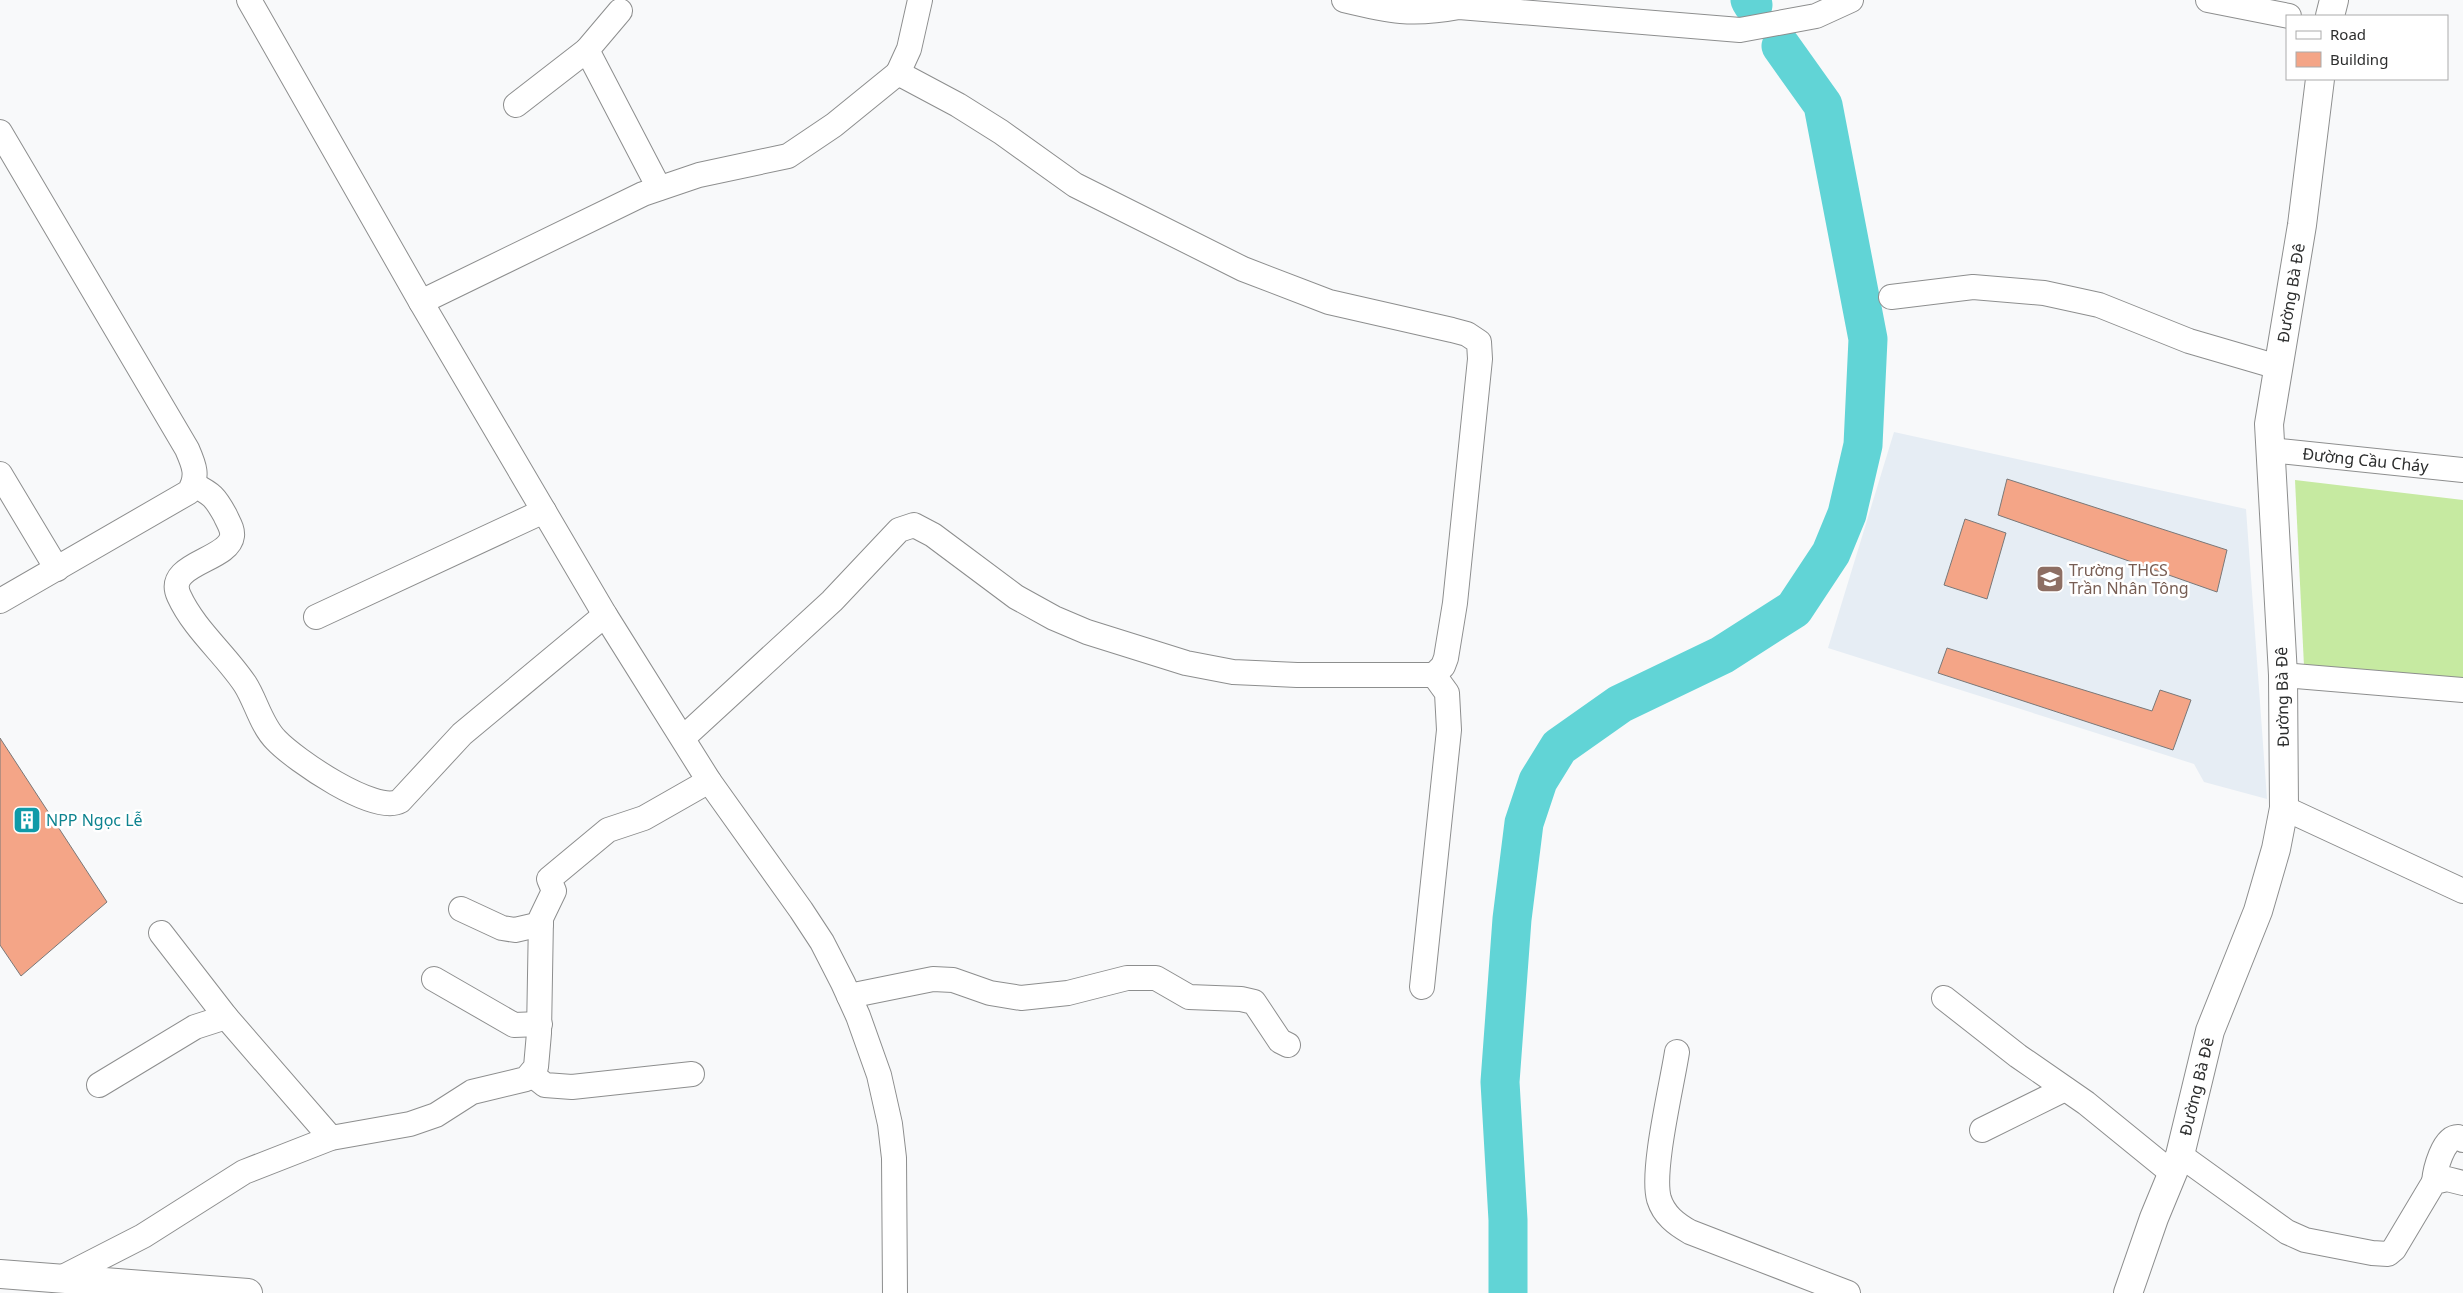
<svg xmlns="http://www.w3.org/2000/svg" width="2463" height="1293" font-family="'Noto Sans',sans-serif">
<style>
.built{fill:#e6edf4}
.pitch{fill:#c6eaa1}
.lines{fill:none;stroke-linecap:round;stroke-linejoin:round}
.river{stroke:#61d4d6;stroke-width:39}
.building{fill:#f4a587;stroke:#797878}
.minor-casing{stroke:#8d8e8e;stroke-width:26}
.tertiary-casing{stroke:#8d8e8e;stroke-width:30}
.primary-casing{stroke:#8d8e8e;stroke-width:30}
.minor{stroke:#fff;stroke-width:24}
.tertiary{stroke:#fff;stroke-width:28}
.primary{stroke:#fff;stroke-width:28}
.labels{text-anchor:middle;stroke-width:5;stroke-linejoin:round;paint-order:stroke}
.street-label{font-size:16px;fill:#2d2e2e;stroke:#fff}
.education-label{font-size:16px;fill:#785e54;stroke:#fff;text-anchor:start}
.culture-label{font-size:16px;fill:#0d838f;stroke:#fff;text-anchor:start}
</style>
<rect width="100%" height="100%" fill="#f8f9fa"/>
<!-- built -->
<path class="built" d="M1894,432L2246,509L2267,799L2204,782L2194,764L1828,648Z"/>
<!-- pitch -->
<path class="pitch" d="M2295,480L2463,500V681L2304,666Z"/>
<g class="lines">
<!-- river -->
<path class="river" d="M1750,0L1753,5
M1508,1293V1220L1500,1082L1512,919L1524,823L1538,781L1559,747L1620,704L1722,655L1794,609L1831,553L1847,514L1863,445L1868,339L1823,105L1781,46"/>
</g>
<!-- building -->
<path class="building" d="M2007,479L2227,550L2217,592L1998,515Z
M1965,519L2006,533L1987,599L1944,585Z
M1947,648L2152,711L2160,690L2191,700L2173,750L1938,673Z
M0,738L107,902L21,976L0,945Z"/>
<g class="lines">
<defs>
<g id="minor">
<path d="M249,0L421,302L605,615L709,781L801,910L822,942L843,983L858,1016L879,1075L890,1124L894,1158L895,1293"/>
<path d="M1344,0C1390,11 1411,16 1459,7L1740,30L1816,16L1851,0"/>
<path d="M2208,0L2289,16"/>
<path d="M620,11L587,50L659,188"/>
<path d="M898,73L909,49L920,0"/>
<path d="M516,105L587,50"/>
<path d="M0,132L187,449C194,465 199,476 189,492L0,601"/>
<path d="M1891,297L1973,287L2044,293L2099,305L2189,341L2278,367"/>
<path d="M421,302L643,194L699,175L788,156L834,125L898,73L958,105L1001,132L1075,185L1243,269L1329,302L1452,330L1467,334L1479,342L1480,359L1455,603L1446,658L1443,666L1434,675H1297L1233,672L1186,663L1087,632L1054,618L1016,597L933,535L914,525L899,530L832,601L683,738"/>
<path id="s1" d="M2270,450L2463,470"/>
<path d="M0,474L57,569"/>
<path d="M194,485C212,494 215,497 225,515C228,522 233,529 232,536C229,561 164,563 179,596C194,629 225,654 245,684C256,701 261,725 276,740C295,760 375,815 400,801L462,734L605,615"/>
<path d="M316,617L544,511"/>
<path d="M2283,675L2463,690"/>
<path d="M2284,808L2463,891"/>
<path d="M461,909L502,928L515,930L541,924"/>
<path d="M161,933L226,1017L331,1138"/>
<path d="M434,979L514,1025L540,1024"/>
<path d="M1422,987L1449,730L1447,693L1434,675"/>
<path d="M849,996L933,979L953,980L990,993L1021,998L1068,993L1127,978H1156L1189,997L1241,999L1254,1002L1280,1041L1288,1045"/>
<path d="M1944,998L2018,1056L2086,1103L2172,1173"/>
<path d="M1677,1052C1672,1085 1651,1171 1659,1199C1664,1215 1676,1224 1690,1232L1848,1293"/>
<path d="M531,1074L545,1085L572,1087L692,1074"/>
<path d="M99,1085L195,1027L226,1017"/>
<path d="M1982,1130L2065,1089"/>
<path d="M2180,1155L2287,1232L2305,1240L2372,1253L2388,1254L2394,1249L2434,1182L2447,1179L2463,1183"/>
<path d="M2434,1182C2435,1170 2443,1137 2458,1137L2463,1140"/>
<path d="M59,1279L143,1236L244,1172L331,1138L410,1124L436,1115L472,1092L526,1079L536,1067L539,1033L541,918L554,891L549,879L608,830L644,818L709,781"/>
</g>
<g id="tertiary">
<path d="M2330,16L2334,0"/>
<path id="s2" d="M2128,1293L2154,1218L2180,1155L2210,1031L2258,911L2276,849L2284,808L2283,675L2269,424L2302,225L2320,79"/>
</g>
<path id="primary" d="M0,1274L248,1293"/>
</defs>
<!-- minor casing -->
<use href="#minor" class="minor-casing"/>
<!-- tertiary casing -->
<use href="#tertiary" class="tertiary-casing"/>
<!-- primary casing -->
<use href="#primary" class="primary-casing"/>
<!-- minor -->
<use href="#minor" class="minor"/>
<!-- tertiary -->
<use href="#tertiary" class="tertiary"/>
<!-- primary -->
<use href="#primary" class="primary"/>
</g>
<!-- icons -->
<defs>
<symbol id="school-square" viewBox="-11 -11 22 22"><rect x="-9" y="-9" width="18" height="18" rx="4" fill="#8d6e63" stroke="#fff"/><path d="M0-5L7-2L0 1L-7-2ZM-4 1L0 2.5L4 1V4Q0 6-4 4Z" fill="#fff"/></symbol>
<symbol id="building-square" viewBox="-11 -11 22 22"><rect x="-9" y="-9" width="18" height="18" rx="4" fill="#0f9aa8" stroke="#fff"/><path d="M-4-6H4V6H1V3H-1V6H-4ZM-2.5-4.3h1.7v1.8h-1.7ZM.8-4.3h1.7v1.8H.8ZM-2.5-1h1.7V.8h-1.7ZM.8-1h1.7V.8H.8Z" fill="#fff"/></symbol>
</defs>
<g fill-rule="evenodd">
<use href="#school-square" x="2034" y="563" width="32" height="32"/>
<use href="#building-square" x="11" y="804" width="32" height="32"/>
</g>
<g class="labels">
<!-- street labels -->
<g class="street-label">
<text dy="6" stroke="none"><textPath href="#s2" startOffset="1028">Đường Bà Đê</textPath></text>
<text dy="6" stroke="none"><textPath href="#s1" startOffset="96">Đường Cầu Cháy</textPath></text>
<text transform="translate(2282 697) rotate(-91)" y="6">Đường Bà Đê</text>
<text dy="6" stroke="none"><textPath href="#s2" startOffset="218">Đường Bà Đê</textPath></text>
</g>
<!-- education labels -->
<g class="education-label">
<text x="2069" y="576">Trường THCS<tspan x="2069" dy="18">Trần Nhân Tông</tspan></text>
</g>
<!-- culture labels -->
<g class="culture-label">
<text x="46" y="826">NPP Ngọc Lễ</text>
</g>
</g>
<!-- legend -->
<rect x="2286" y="15" width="162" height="65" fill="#ffffff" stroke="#ababab"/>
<rect x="2296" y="31" width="25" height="8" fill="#ffffff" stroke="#ababab"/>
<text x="2330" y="40" font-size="15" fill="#2d2e2e">Road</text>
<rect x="2296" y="52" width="25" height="15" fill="#f4a587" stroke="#ababab"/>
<text x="2330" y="65" font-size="15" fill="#2d2e2e">Building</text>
</svg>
